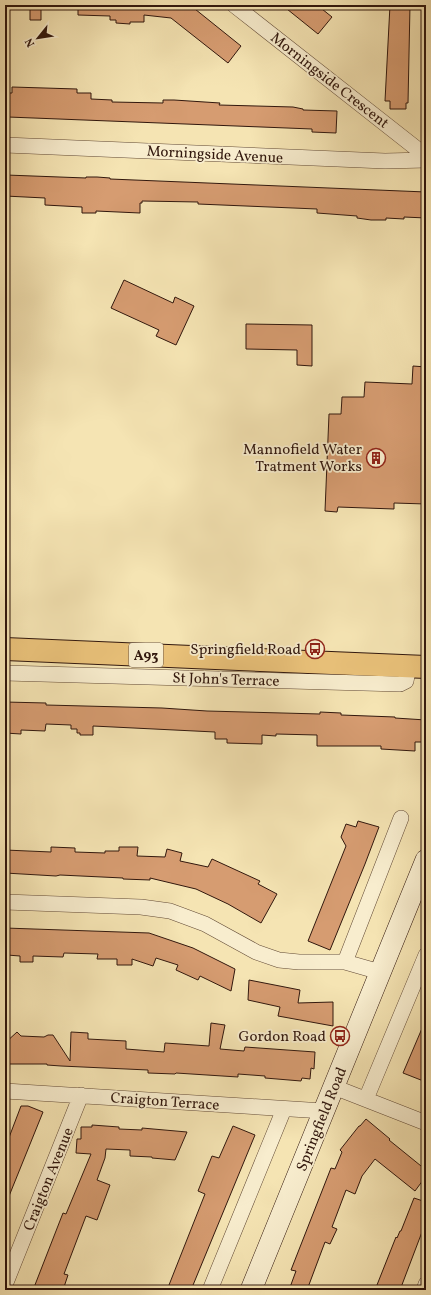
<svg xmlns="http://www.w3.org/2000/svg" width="431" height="1295" font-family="Vollkorn,serif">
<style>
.building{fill:#d69c71;stroke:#31170d}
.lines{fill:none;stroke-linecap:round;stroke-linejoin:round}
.street-casing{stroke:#624a36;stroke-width:16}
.secondary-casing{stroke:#31170d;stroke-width:22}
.primary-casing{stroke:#31170d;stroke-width:24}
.street{stroke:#f8edce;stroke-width:15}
.secondary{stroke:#f8edce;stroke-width:21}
.primary{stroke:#eac27a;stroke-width:22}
.labels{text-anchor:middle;stroke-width:3.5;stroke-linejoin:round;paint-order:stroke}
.shield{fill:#f8edce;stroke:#6d5747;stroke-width:1}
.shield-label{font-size:14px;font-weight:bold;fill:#31170d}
.street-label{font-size:15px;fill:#31170d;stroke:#f8edce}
.poi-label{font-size:15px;fill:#31170d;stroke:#f8edce;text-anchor:end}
</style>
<rect width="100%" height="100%" fill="#f5e4b3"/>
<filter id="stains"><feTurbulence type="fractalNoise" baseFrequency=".005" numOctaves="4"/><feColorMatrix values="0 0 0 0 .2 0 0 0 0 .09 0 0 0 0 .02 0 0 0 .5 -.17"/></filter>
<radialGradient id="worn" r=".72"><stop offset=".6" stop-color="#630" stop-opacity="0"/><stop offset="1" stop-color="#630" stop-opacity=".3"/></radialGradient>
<!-- building -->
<path class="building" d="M30,5H41V20H30Z
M78,5H190L241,46L228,63L171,18L144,15V22H130V24L116,23V20H110V16L78,15Z
M282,5H317L332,17L318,34Z
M390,5H410L408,103H406V109H390V101H385Z
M12,87L77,89V93H91V99L112,100V102L163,103V100H174L220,103L219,105L293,107L303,109V110L337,111L336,133L312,132V129L8,117V93H12Z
M6,175L86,178V177H97L110,178V179L426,192V218L404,217V219L386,218V220H371L357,218V216L317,213V209L198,204V202L142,201V203H140V213L96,211V213H82V207L45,205V198L5,196Z
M124,280L173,303L175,297L194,306L176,345L156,336L159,330L111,308Z
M246,324L312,325V366L297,365V350L246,349Z
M413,366L426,367V504L394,503V509L338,507L337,512L325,511L329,414H341L342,397H364L365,382L412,384Z
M5,702L46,703V705L162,708L207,711L320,714V712L341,713V715L395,717V718L426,720V742H415V751L381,749V746H317V735L276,734V736L262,735V744L227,743V739H215V732L93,726V735H80V733H77V729H71V725L46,724L45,731L21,730V734L5,733Z
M358,821L379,827L365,864L330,950L308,941L346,846L341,837L346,824L356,827Z
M51,847L75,848V852L105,853V851H119V847H138L137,856L165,857L167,849L182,853L180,861L208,867L212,859L260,881L258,884L277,894L261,923L228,904L196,889L150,878V880L123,879V878L60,875L56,876L5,873V850L51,852Z
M5,928L149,933L193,948L235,969L231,991L200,976L198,980L176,970L178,965L156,958L153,966L132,959V965H117V959H97L98,954L64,953L63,957L33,956V962H20V956L7,955L8,951H5Z
M249,980L300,990L298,1003L333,1002V1026L278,1016L280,1007L248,1000Z
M426,1019V1082L403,1073Z
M211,1023L225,1025L220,1049L244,1051L245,1047L315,1052L314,1069L311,1068L310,1079L302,1078L301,1081L265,1078V1076L238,1074V1077L176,1073L175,1074L148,1073V1070L61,1066L47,1065V1064H5V1043L17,1032L21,1036L44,1037L48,1035H53L70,1061L71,1032L88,1033V1039L126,1041V1049L164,1052L165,1043L209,1046Z
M21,1106H28L43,1112L5,1206V1148Z
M366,1119L390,1139L389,1140L426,1170V1176L415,1191L375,1159L362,1176L355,1194L346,1190L332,1227L337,1229L330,1244L325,1242L307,1290H289L296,1271L291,1270L331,1168L335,1169L342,1152L340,1150L359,1126H360Z
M92,1125L119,1127V1129L142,1130V1128L187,1132L175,1160L152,1158V1157L130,1156V1150L106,1149L105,1158L97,1180L110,1185L97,1220L86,1216L64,1274L68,1275L63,1290H33L63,1213L66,1214L91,1154L76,1153L77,1139H81V1127H92Z
M233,1126L255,1135L191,1290H168L170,1286L169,1285L205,1194L198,1191L212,1156L219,1158Z
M414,1198L426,1202V1234L422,1232L400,1290H375L396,1237L397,1238L400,1231H401Z"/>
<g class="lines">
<defs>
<path id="street" d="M234,5L426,156
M5,145L385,161L426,160
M5,673L400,684L406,681L409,665
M5,902L141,907L170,911L205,924L256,952L279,960L299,962H345L380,972
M345,962L401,818
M334,1087L426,1123
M5,1091L324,1111
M366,1099L426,955
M5,1285L81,1095
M210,1290L284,1109
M424,1290L426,1284"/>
<path id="secondary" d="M251,1290L426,860"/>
<path id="primary" d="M5,649L426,667"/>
</defs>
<!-- street casing -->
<use href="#street" class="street-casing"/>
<!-- secondary casing -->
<use href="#secondary" class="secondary-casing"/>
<!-- primary casing -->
<use href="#primary" class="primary-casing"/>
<!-- street -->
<use href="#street" class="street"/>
<!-- secondary -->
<use href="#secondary" class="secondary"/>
<!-- primary -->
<use href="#primary" class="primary"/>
</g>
<!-- icons -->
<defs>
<symbol id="building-ring" viewBox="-11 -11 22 22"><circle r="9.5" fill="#f8edce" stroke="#8f2418" stroke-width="1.5"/><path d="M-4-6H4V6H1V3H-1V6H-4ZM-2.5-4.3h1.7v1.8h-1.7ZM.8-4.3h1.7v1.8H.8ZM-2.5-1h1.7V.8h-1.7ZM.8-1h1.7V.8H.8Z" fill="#8f2418"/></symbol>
<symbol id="bus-ring" viewBox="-11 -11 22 22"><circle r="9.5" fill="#f8edce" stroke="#8f2418" stroke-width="1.5"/><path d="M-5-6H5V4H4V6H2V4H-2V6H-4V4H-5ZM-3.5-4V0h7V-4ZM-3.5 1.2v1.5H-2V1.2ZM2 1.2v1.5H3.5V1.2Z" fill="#8f2418"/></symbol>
</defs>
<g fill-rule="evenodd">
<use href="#building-ring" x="365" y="447" width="22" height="22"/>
<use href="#bus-ring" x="304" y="638" width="22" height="22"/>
<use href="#bus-ring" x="329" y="1025" width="22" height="22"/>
</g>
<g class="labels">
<!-- shield labels -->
<rect class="shield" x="129" y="643" width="34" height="24" rx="3"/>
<g class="shield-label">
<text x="146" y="660">A93</text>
</g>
<!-- street labels -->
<g class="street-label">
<text transform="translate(330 80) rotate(38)" y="5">Morningside Crescent</text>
<text transform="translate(215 154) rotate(3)" y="5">Morningside Avenue</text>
<text transform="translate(226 679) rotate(2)" y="5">St John's Terrace</text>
<text transform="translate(165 1101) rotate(4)" y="5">Craigton Terrace</text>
<text transform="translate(321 1119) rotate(-68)" y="5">Springfield Road</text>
<text transform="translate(48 1179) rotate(-68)" y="5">Craigton Avenue</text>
</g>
<!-- poi labels -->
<g class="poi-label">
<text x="362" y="454">Mannofield Water<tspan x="362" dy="17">Tratment Works</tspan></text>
<text x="301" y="654">Springfield Road</text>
<text x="326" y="1041">Gordon Road</text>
</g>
</g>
<!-- margin -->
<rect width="431" height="1295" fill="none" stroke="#f5e4b3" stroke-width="20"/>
<rect x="6" y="6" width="419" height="1283" fill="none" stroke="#31170d" stroke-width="2"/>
<rect x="10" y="10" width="411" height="1275" fill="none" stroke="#31170d"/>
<!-- north arrow -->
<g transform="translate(38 38) rotate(240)" stroke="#f8edce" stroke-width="3" paint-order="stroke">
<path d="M0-3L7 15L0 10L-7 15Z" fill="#31170d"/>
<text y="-6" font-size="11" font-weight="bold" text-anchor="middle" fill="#31170d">N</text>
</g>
<rect width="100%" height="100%" filter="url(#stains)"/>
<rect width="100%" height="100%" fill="url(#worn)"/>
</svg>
